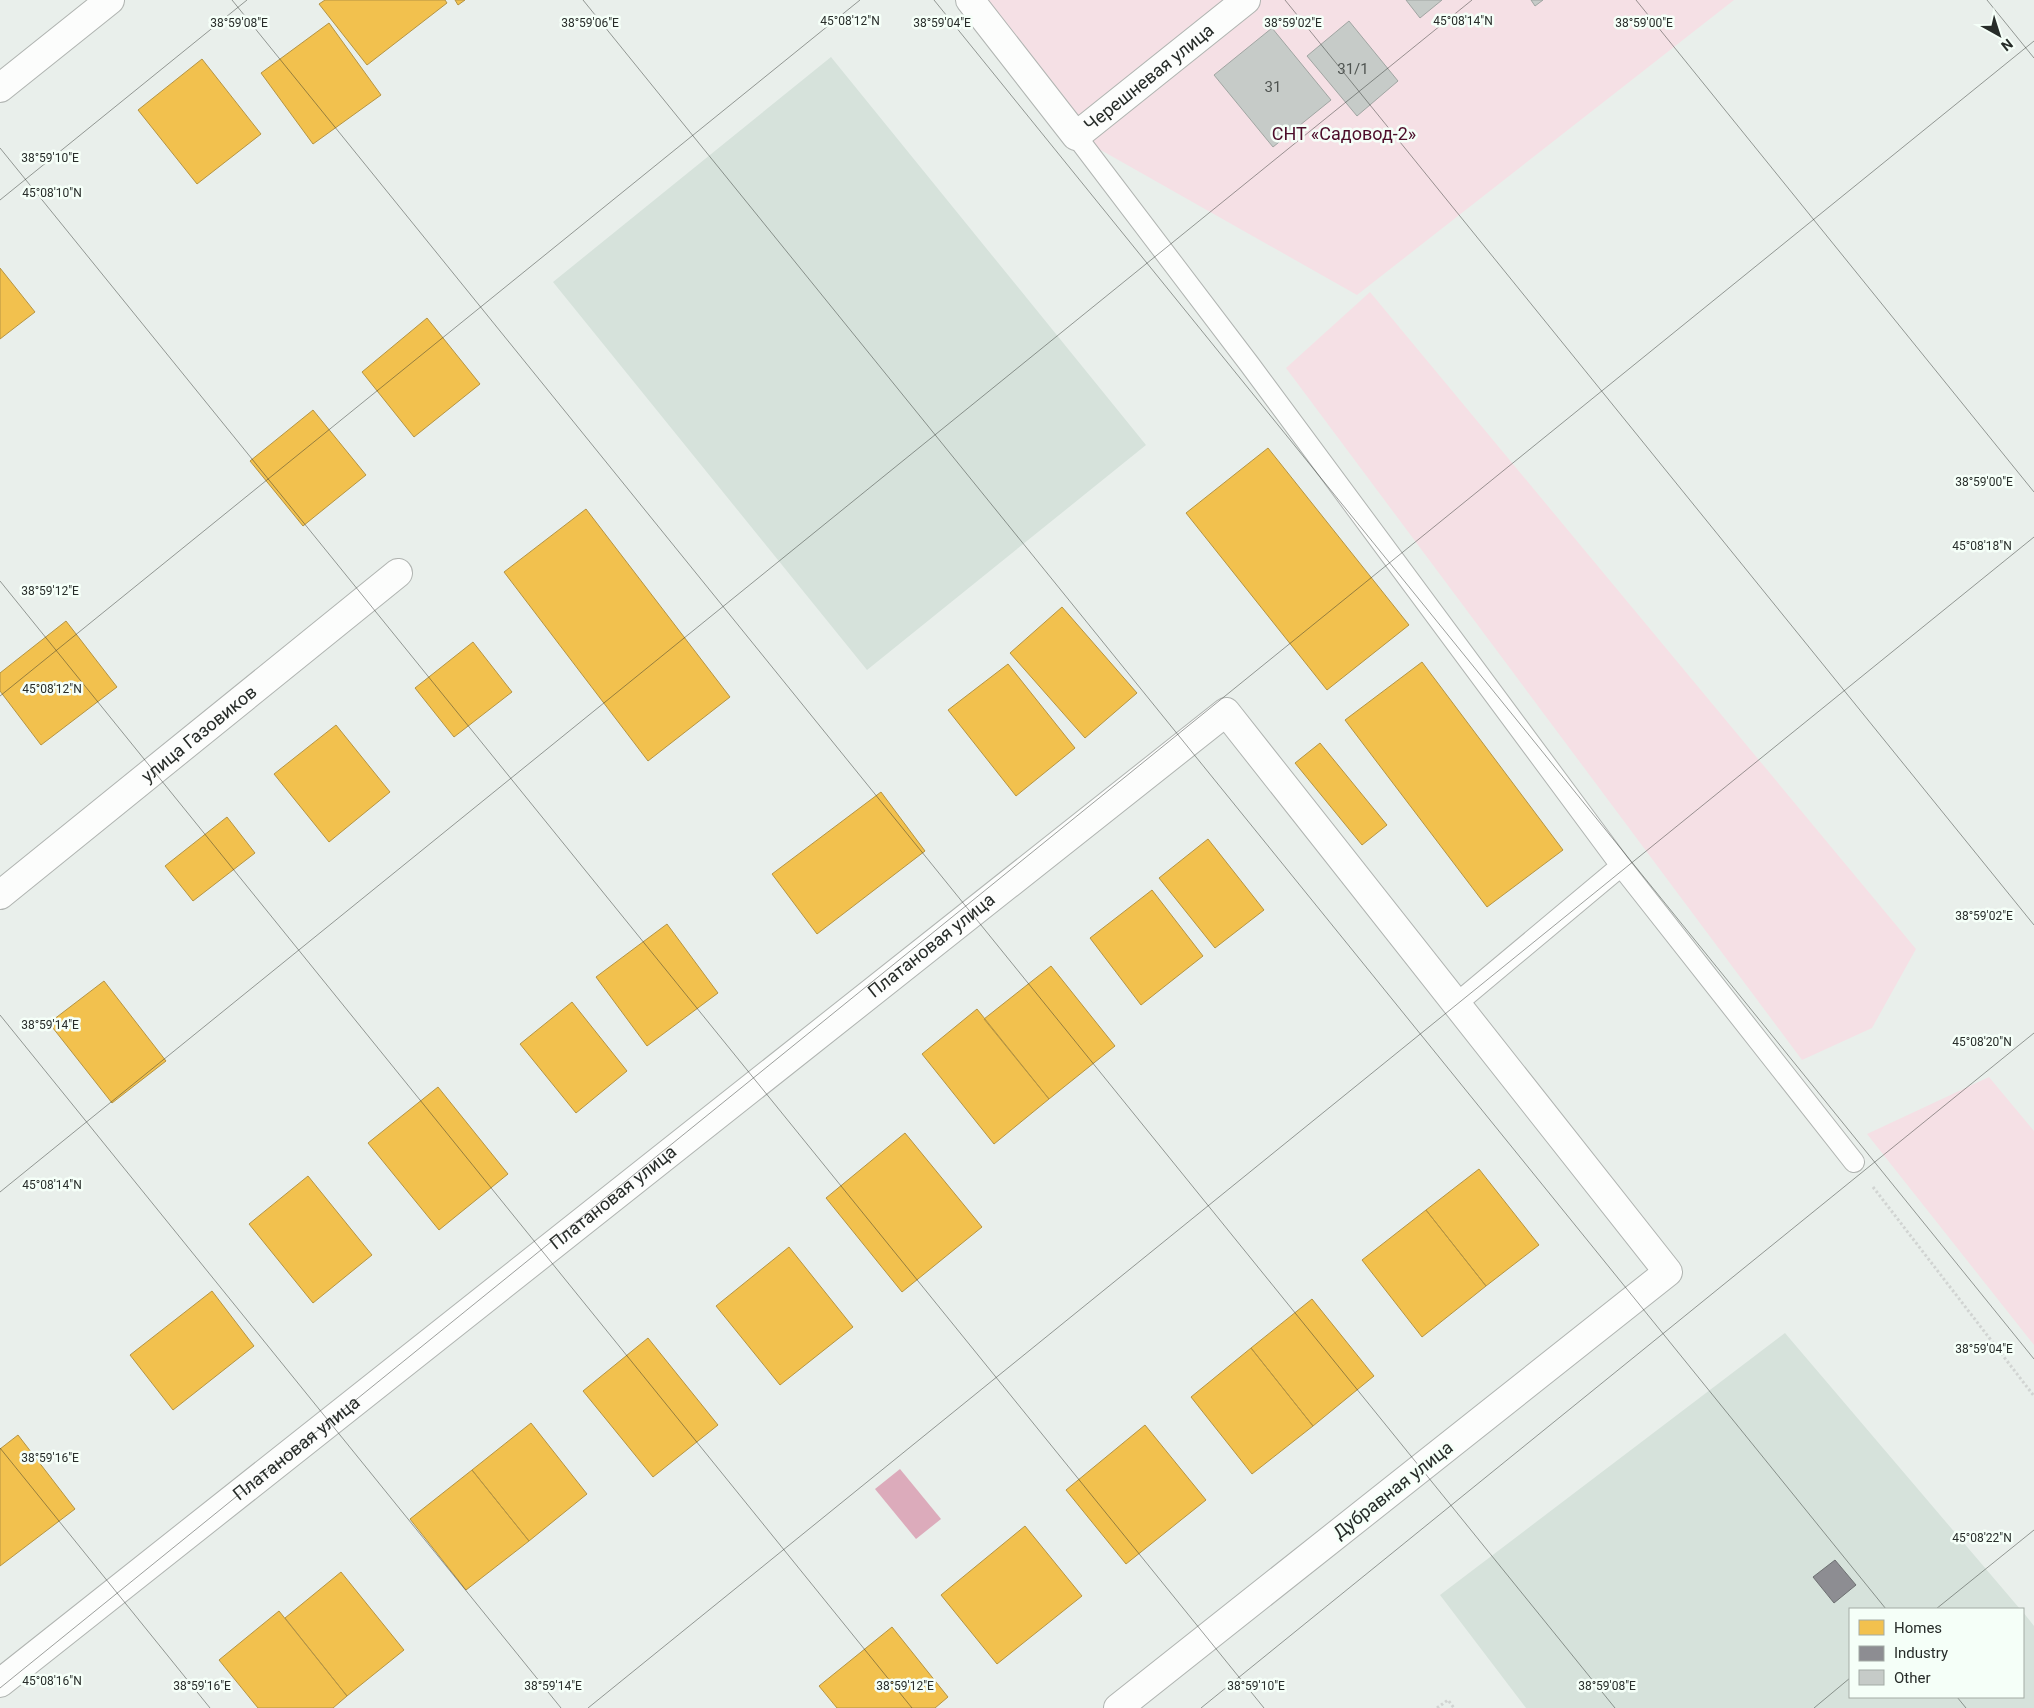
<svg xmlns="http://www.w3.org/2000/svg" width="2034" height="1708" font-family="Roboto,sans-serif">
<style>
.built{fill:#d6e2db}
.green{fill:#f5e0e5}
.water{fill:#dcabbb}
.homes{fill:#f2c14e;stroke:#b59443}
.industry{fill:#8d8d92;stroke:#6e7072}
.building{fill:#c6cbc8;stroke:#a0a5a2}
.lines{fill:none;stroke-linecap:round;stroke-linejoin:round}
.lane-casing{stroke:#b0b4b1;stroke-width:22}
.street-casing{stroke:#b0b4b1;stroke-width:30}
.path{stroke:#d1d4d2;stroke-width:3;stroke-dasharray:2.5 2.5;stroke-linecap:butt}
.lane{stroke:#fcfdfc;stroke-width:20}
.street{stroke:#fcfdfc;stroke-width:28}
.ticks{fill:none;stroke:#272c29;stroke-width:1;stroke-opacity:0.45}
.labels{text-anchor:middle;stroke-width:5;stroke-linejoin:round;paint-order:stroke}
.number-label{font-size:15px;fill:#4f5451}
.street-label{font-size:18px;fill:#272c29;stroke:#f5fff8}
.park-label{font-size:18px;fill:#4d0d2a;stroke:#f5fff8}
.ticks-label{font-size:12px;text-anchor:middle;fill:#272c29;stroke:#f5fff8;stroke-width:5;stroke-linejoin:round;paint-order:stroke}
</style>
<rect width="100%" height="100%" fill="#e9efeb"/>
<!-- built -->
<path class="built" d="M831,57L1146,445L867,670L553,282Z
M1785,1333L2020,1609H1850V1697H2023V1612L2034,1626V1708H1526L1440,1595Z"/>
<!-- green -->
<path class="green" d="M970,0H1734L1357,295L1076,136Z
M1370,292L1916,949L1872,1028L1802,1060L1286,368Z
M1989,1077L2034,1131V1345L1867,1134Z"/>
<!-- water -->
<path class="water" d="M900,1469L941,1519L916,1539L875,1489Z"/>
<!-- homes -->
<path class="homes" d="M325,0H445L447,3L367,65L319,4Z
M455,0H465L458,5Z
M329,23L381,95L313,144L261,73Z
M202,59L261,134L197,184L138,110Z
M0,268L35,312L0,339Z
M427,318L480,384L414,437L362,372Z
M313,410L366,475L303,526L250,461Z
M1268,448L1409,625L1327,690L1186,513Z
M586,509L730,697L648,761L504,572Z
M1062,607L1137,693L1085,738L1010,653Z
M66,621L117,687L41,745L0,691V673Z
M473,642L512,692L454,737L415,688Z
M1422,662L1563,850L1487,907L1345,720Z
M1008,664L1075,748L1016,796L948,710Z
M336,725L390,792L329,842L274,774Z
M1320,743L1387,825L1362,845L1295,763Z
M881,792L925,851L817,934L772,874Z
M227,817L255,853L193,901L165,866Z
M1208,839L1264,910L1215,948L1159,878Z
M1152,890L1203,956L1141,1005L1090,938Z
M667,924L718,993L647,1046L596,977Z
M1051,966L1115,1046L1049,1099L984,1019Z
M104,981L166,1061L112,1103L49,1023Z
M572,1002L627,1071L576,1113L520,1044Z
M977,1009L1049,1099L994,1144L922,1054Z
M438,1087L508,1174L439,1230L368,1143Z
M905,1133L982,1227L902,1292L826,1198Z
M1479,1169L1539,1245L1486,1286L1426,1210Z
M308,1176L372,1255L313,1303L249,1224Z
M1426,1210L1486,1286L1422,1337L1362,1260Z
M789,1247L853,1327L780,1385L716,1306Z
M212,1291L254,1346L173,1410L130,1355Z
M1312,1299L1374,1376L1313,1426L1251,1348Z
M648,1338L718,1425L653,1477L583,1391Z
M1251,1348L1313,1426L1252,1474L1191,1397Z
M531,1423L587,1494L529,1541L472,1470Z
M1145,1425L1206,1500L1126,1564L1066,1490Z
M18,1435L75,1509L0,1566V1449Z
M472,1470L529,1541L466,1590L410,1519Z
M1025,1526L1082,1596L997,1664L941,1595Z
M341,1572L404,1650L347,1696L285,1618Z
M279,1611L347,1696L333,1708H258L219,1660Z
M892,1627L948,1697L935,1708H837L819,1686Z"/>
<!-- industry -->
<path class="industry" d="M1835,1560L1856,1585L1834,1603L1813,1577Z"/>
<!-- building -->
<path class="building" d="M1406,0H1442L1420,18Z
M1531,0H1543L1535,6Z
M1349,21L1398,81L1357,116L1307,56Z
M1272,28L1331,100L1273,147L1214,75Z"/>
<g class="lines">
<defs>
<path id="lane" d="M1076,136L1250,365L1621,866L1854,1162
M1456,1004L1621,866"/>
<g id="street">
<path id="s1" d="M970,0L1076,136L1246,0"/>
<path d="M0,88L110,0"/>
<path id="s2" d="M0,895L398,573"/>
<path id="s3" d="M0,1683L1226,712L1668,1272L1118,1708"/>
</g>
</defs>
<!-- lane casing -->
<use href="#lane" class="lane-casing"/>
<!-- street casing -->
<use href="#street" class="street-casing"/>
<!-- path -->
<path class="path" d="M1873,1187L2034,1396
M1437,1708L1448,1700L1454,1708"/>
<!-- lane -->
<use href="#lane" class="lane"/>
<!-- street -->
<use href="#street" class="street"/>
</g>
<!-- ticks -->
<path class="ticks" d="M232,0L1615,1708M583,0L1886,1609M934,0L2034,1359M1285,0L2034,925M1636,0L2034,492M1987,0L2034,58M0,148L1264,1708M0,200L247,0M0,581L912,1708M0,696L860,0M0,1015L561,1708M0,1192L1472,0M0,1448L210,1708M1936,1609L2034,1530M0,1688L2034,41M1957,1697L1966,1708M588,1708L2034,537M1201,1708L2034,1033M1814,1708L1850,1678"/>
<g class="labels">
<!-- number labels -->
<g class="number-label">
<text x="1353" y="74">31/1</text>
<text x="1273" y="92">31</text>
</g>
<!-- street labels -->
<g class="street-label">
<text dy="6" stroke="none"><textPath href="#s1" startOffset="266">Черешневая улица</textPath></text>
<text dy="6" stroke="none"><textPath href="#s2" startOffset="256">улица Газовиков</textPath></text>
<text dy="6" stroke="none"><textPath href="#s3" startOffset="1188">Платановая улица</textPath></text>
<text dy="6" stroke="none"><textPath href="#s3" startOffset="782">Платановая улица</textPath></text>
<text dy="6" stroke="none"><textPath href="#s3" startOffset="378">Платановая улица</textPath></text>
<text transform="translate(1393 1490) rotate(-38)" y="6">Дубравная улица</text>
</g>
<!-- park labels -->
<g class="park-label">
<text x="1344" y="140">СНТ «Садовод-2»</text>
</g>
</g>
<g class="ticks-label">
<text x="850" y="25">45°08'12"N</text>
<text x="1463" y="25">45°08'14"N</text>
<text x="239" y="27">38°59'08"E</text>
<text x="590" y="27">38°59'06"E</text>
<text x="942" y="27">38°59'04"E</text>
<text x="1293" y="27">38°59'02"E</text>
<text x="1644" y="27">38°59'00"E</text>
<text x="50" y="162">38°59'10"E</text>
<text x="52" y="197">45°08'10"N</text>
<text x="1984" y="486">38°59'00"E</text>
<text x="1982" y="550">45°08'18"N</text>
<text x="50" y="595">38°59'12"E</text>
<text x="52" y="693">45°08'12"N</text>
<text x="1984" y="920">38°59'02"E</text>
<text x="50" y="1029">38°59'14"E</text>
<text x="1982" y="1046">45°08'20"N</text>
<text x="52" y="1189">45°08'14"N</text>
<text x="1984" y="1353">38°59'04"E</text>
<text x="50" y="1462">38°59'16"E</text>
<text x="1982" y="1542">45°08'22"N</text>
<text x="52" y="1685">45°08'16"N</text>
<text x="202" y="1690">38°59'16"E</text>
<text x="553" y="1690">38°59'14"E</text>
<text x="905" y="1690">38°59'12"E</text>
<text x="1256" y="1690">38°59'10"E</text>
<text x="1607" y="1690">38°59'08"E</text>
</g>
<!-- legend -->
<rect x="1849" y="1608" width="175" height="90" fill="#f5fff8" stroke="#a3aba5"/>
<rect x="1859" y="1620" width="25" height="15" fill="#f2c14e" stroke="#a3aba5"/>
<text x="1894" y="1633" font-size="15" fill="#272c29">Homes</text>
<rect x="1859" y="1646" width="25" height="15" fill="#8d8d92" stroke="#a3aba5"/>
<text x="1894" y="1658" font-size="15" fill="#272c29">Industry</text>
<rect x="1859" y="1670" width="25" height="15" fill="#c6cbc8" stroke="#a3aba5"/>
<text x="1894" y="1683" font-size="15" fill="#272c29">Other</text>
<!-- north arrow -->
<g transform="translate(1999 35) rotate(141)" stroke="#f5fff8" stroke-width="4" paint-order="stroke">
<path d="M0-4L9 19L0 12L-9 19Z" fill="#272c29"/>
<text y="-8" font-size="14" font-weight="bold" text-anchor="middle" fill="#272c29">N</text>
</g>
</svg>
